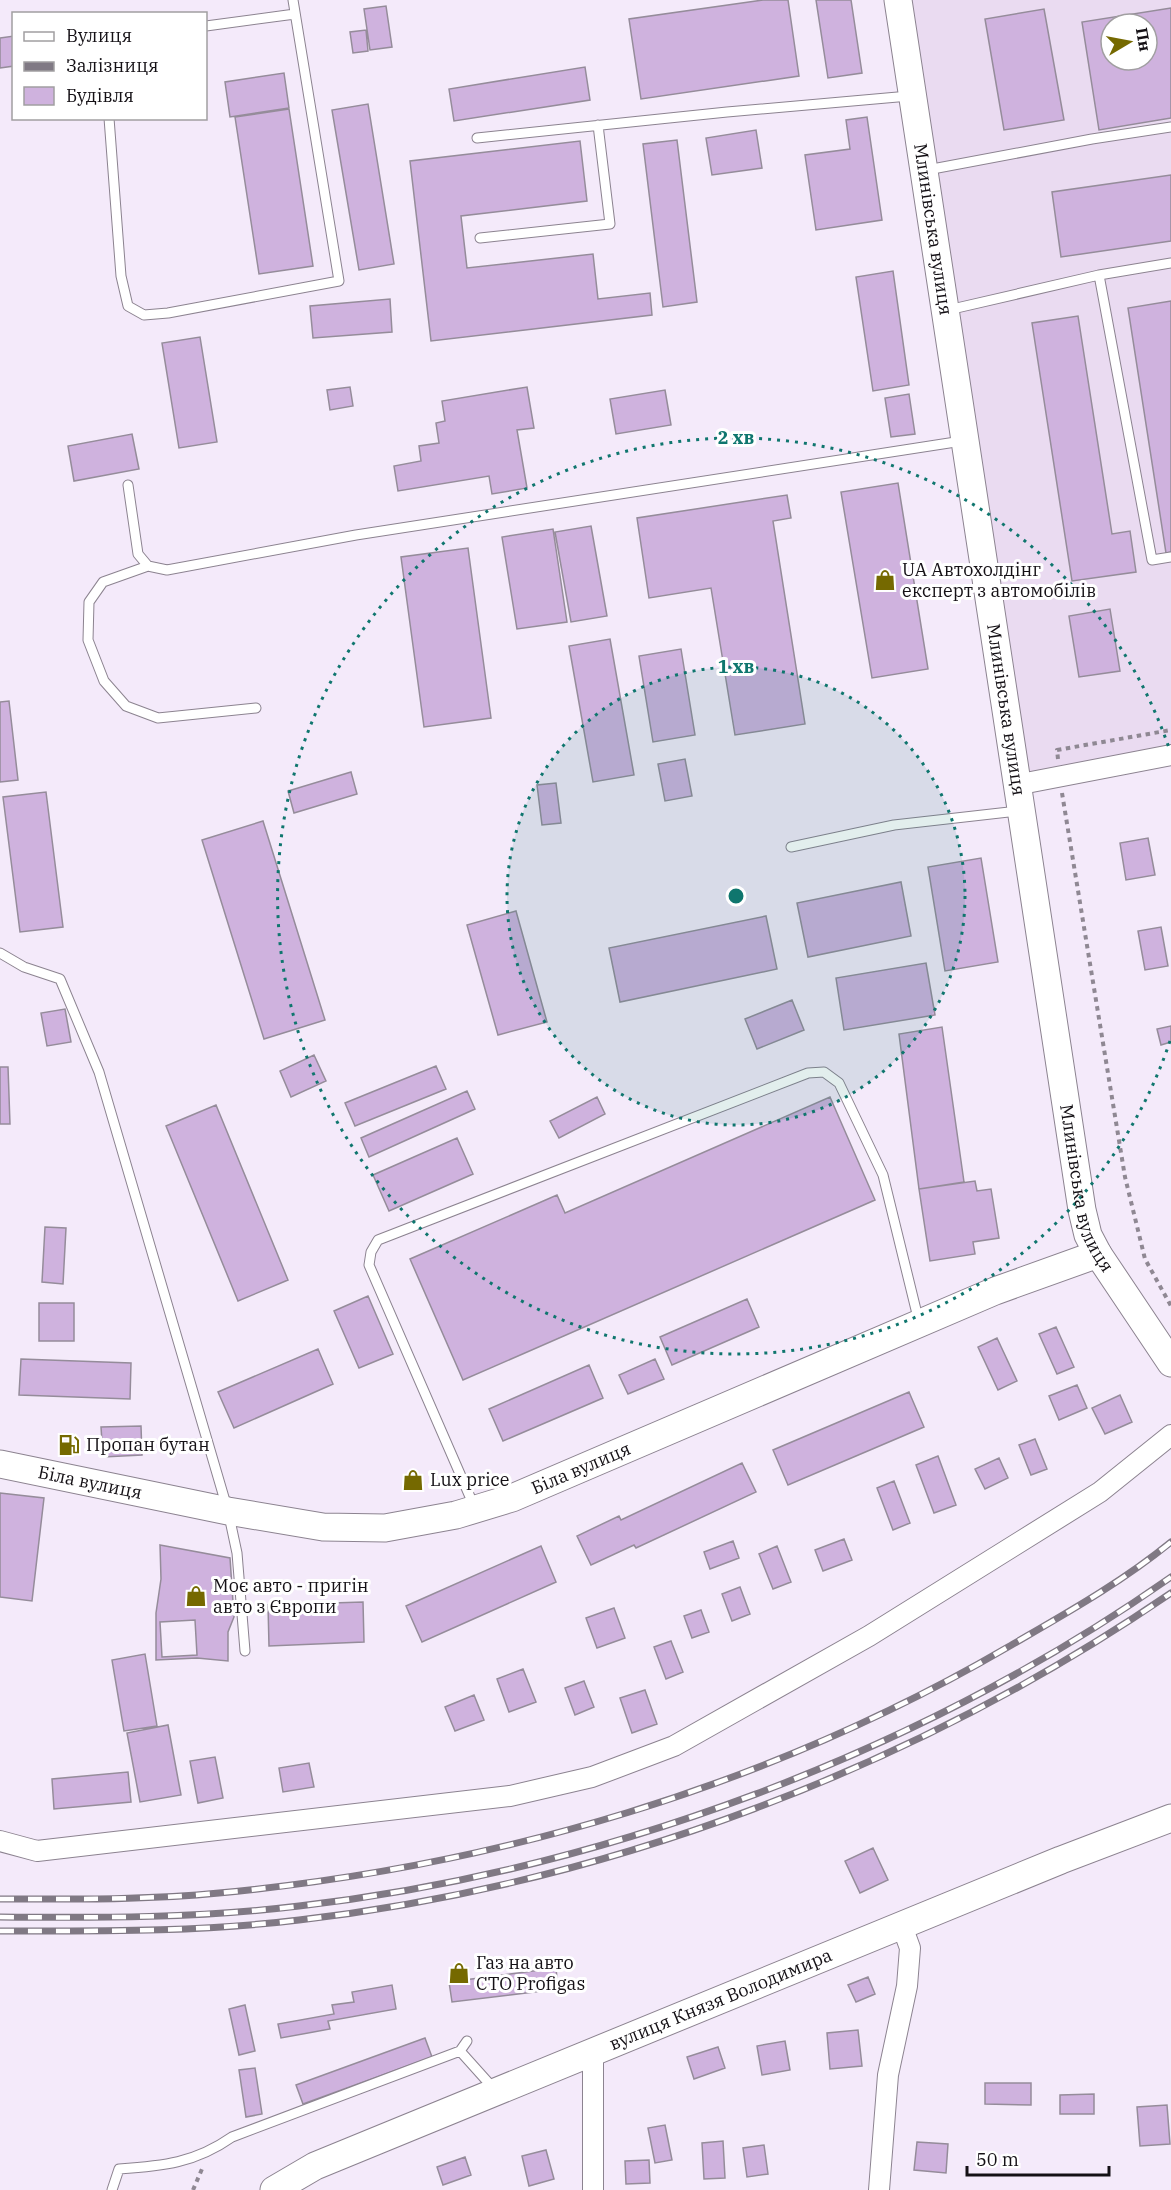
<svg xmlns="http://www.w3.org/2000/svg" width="1171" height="2190" font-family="'IBM Plex Serif',serif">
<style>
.built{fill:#eadbf1;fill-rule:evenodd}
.building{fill:#cfb2de;stroke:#958c9a;stroke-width:1.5;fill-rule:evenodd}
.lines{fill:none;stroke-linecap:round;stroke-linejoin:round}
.lane-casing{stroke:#8c8390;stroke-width:11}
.street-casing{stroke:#8c8390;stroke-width:22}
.secondary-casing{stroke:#8c8390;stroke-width:29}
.path{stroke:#8f8893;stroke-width:4;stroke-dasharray:4.5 4.5;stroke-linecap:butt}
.lane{stroke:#fff;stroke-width:9}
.street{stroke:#fff;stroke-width:20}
.secondary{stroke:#fff;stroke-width:27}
.rail-casing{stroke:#807984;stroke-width:7}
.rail{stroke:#fff;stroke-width:4.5;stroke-dasharray:14;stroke-linecap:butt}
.ring{fill:none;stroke:#0f766e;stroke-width:3;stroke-dasharray:3 6}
.labels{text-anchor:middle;stroke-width:6;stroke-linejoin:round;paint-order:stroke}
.street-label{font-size:18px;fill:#141015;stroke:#fff}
.poi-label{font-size:18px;fill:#141015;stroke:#fff;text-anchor:start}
.centre{fill:#0f766e;stroke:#fff;stroke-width:3}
.ring-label{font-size:18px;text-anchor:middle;font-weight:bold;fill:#0f766e;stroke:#fff;stroke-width:6;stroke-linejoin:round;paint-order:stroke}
</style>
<rect width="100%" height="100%" fill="#f4eafa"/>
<!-- built -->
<path class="built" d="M898,0H1171V755L1016,785ZM1111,24H1147V60H1111Z"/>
<!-- building -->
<path class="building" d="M763,0H788L799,76L641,99L629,19Z
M816,0H851L862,73L828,78Z
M386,6L392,47L370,50L364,9Z
M1171,8V118L1099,130L1082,22ZM1111,24H1147V60H1111Z
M1044,9L1064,120L1004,130L985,19Z
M366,30L368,51L353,53L350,32Z
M14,36V66L0,68V38Z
M585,67L590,100L454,121L449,89Z
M284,73L289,108L230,117L225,82Z
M368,104L394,264L359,270L332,110Z
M289,109L313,266L259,274L235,117Z
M867,117L882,220L816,230L805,155L850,149L846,120Z
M756,130L762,168L712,175L706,138Z
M677,140L697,302L663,307L643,144Z
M580,141L587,201L461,216L467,268L593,254L598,299L650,293L652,315L431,341L410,161Z
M1171,175V241L1061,257L1052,192Z
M893,271L909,385L873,391L856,277Z
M390,299L392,332L313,338L310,306Z
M1171,301V552L1166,553L1128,308Z
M1078,316L1112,534L1130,531L1136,572L1072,581L1032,323Z
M200,337L217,442L179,448L162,343Z
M350,387L353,406L330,410L327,390Z
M527,387L534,428L517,430L527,488L492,494L489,476L398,491L394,466L421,461L419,446L439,443L436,423L445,421L442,401Z
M665,390L671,425L616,434L610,399Z
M909,394L915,434L891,437L885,398Z
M132,434L139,469L74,481L68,446Z
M898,483L928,669L872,678L841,492Z
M787,495L791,518L773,521L805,724L735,735L711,588L649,598L637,518Z
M591,526L607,616L571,622L555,532Z
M553,529L567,622L517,629L502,537Z
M468,548L491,718L424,727L401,557Z
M1110,609L1120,671L1079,677L1069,616Z
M610,639L634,775L593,782L569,646Z
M681,649L695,735L653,742L639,656Z
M9,701L18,780L0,782V702Z
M685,759L692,796L665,801L658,764Z
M351,772L357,794L294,813L288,791Z
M556,783L561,823L542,825L537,785Z
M46,792L63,927L20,932L3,797Z
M263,821L325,1020L264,1039L202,840Z
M1148,838L1155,875L1126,880L1120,843Z
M981,858L998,962L945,971L928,867Z
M901,882L911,936L808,957L797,903Z
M516,911L547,1022L498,1035L467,925Z
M766,916L777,969L620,1002L609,948Z
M1161,927L1168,966L1145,970L1138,931Z
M926,963L935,1015L844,1030L836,978Z
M792,1000L804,1030L757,1049L745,1019Z
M65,1009L71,1042L47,1046L41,1013Z
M1171,1026V1042L1161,1045L1157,1029Z
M942,1027L964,1182L919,1189L899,1034Z
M314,1055L326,1081L291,1097L280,1071Z
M436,1066L446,1089L355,1126L345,1103Z
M0,1067H8L10,1124H0Z
M467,1091L475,1109L369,1157L361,1138Z
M597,1097L605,1114L559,1138L550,1121Z
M830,1097L875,1200L463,1380L410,1259L557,1195L565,1213Z
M216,1105L288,1280L238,1301L166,1126Z
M457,1138L473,1174L389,1211L373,1175Z
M975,1181L977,1191L991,1189L999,1238L973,1242L975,1254L930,1261L919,1189Z
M45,1227L66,1228L63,1284L42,1282Z
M368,1296L393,1354L359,1368L334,1311Z
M747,1299L759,1327L672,1365L660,1337Z
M39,1303H74V1341H39Z
M1056,1327L1074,1367L1057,1374L1039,1334Z
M997,1338L1017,1381L998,1390L978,1347Z
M318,1349L333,1384L234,1428L218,1392Z
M21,1359L131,1363L130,1399L19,1395Z
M655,1359L664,1379L628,1394L619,1375Z
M589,1365L603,1398L503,1441L489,1409Z
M1077,1385L1087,1408L1059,1420L1049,1396Z
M909,1392L924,1427L788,1485L773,1450Z
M1120,1395L1132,1422L1105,1434L1092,1408Z
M141,1426L142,1455L103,1457L101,1427Z
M1035,1439L1047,1469L1031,1475L1019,1445Z
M938,1456L956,1505L934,1513L916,1465Z
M999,1458L1008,1478L985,1489L975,1469Z
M742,1463L756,1492L636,1548L634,1545L591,1565L577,1536L619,1516L621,1520Z
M894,1481L910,1523L893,1530L877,1488Z
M0,1493L44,1498L32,1601L0,1597Z
M844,1539L852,1560L823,1571L815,1550Z
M733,1541L739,1558L710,1569L704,1552Z
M160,1545L230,1558L234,1617L228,1632V1661L197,1658L156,1660V1613L161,1579Z
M541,1546L556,1582L422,1642L406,1606Z
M777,1546L791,1582L773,1589L759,1554Z
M740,1587L750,1614L732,1621L722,1594Z
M363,1602L364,1642L269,1646L268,1605Z
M614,1608L625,1638L597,1648L586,1618Z
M701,1610L709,1632L692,1638L684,1616Z
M195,1620L197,1655L162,1657L160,1622Z
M671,1641L683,1672L666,1679L654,1647Z
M145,1654L157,1726L124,1731L112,1660Z
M523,1669L536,1702L509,1712L497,1679Z
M584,1681L594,1707L575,1715L565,1688Z
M645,1690L657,1724L632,1733L620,1698Z
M474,1695L484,1720L455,1731L445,1707Z
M168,1725L181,1795L140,1802L127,1733Z
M215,1757L223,1798L198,1803L190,1761Z
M309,1763L314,1787L283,1792L279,1768Z
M128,1772L131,1802L54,1809L52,1779Z
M873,1848L888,1880L860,1893L845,1861Z
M556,1968L558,1989L452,2002L449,1982Z
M868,1977L875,1994L856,2002L848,1985Z
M392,1985L396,2009L328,2021L330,2029L281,2038L278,2024L334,2014L332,2005L354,2002L352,1992Z
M245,2005L255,2051L239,2055L229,2009Z
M858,2030L862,2066L830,2069L827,2033Z
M425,2038L432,2057L303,2104L296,2085Z
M785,2041L790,2070L762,2075L757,2046Z
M718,2047L725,2068L694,2079L687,2057Z
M255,2068L262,2114L246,2117L239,2070Z
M985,2083H1031V2105L985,2104Z
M1094,2094V2114H1060V2095Z
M1167,2105L1170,2144L1140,2146L1137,2107Z
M665,2125L672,2160L655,2163L648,2128Z
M723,2141L725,2178L704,2179L702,2143Z
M917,2142L948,2144L946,2173L914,2170Z
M764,2145L768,2174L747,2177L743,2148Z
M546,2150L554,2179L529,2186L522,2156Z
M465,2157L471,2175L443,2185L437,2167Z
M649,2160L650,2183L626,2184L625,2161Z"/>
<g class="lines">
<defs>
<path id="lane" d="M206,26L295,14
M109,118L121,276L128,306L144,315L168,313L339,281L293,0
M477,138L727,112L909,96
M927,170L1092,139L1171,127
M480,238L610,224L598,125
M1099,275L1152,560L1171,557
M948,310L1099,275L1171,263
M128,485L138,554L148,566L167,570L356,535L962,441
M148,566L103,582L89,602L88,640L104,681L126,706L158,718L256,708
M791,847L894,825L1018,811
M0,953L24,967L60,979L99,1072L228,1511L237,1553L245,1651
M474,1506L369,1265L371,1252L378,1240L808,1073L824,1072L839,1083L883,1175L919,1322
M460,2051L495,2090
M112,2190L119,2169C163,2166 195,2163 232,2137L460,2051L467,2041"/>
<path id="street" d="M1016,785L1171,755
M0,1841L37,1851L510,1796L592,1777L674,1746L869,1636L1100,1492L1171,1435
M593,2053V2190
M879,2190L888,2075L907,1986L910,1948L902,1926"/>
<g id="secondary">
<path id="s1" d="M898,0L1082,1210L1088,1235L1098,1254L1171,1363"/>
<path id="s2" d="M0,1464L228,1511L323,1527L385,1528L456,1515L512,1498L995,1291L1098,1254"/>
<path id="s3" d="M274,2190L315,2166L1061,1860L1171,1818"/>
</g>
</defs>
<!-- lane casing -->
<use href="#lane" class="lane-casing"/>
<!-- street casing -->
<use href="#street" class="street-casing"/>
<!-- secondary casing -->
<use href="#secondary" class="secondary-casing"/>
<!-- path -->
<path class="path" d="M1058,759L1057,750L1171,730
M1062,793L1125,1177L1145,1259L1171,1306
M193,2190L202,2169"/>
<!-- lane -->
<use href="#lane" class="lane"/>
<!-- street -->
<use href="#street" class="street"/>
<!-- secondary -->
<use href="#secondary" class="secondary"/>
<defs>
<path id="rail" d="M0,1899C73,1899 146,1900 219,1893C495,1867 768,1787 1008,1647C1063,1615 1121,1583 1171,1542
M0,1917C99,1918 200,1918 299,1906C603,1871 920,1753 1171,1577
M0,1931C99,1931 200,1932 299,1920C607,1884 915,1768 1171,1593"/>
</defs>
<!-- rail casing -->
<use href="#rail" class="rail-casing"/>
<!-- rail -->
<use href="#rail" class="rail"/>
</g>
<!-- distance rings -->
<circle cx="736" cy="896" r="229" fill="#0f766e" fill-opacity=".12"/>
<g class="ring">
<circle cx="736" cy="896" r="229"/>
<path d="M1170 1041A458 458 0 1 1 1170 751"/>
</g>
<!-- icons -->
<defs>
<symbol id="shop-bare" viewBox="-9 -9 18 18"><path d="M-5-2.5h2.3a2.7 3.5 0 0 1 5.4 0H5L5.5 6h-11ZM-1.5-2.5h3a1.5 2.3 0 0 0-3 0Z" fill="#756900" stroke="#fff" stroke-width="2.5" paint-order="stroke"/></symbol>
<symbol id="fuel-bare" viewBox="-9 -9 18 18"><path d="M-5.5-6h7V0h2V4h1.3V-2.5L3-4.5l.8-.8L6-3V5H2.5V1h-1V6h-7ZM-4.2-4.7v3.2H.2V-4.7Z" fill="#756900" stroke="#fff" stroke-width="2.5" paint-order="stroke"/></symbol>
</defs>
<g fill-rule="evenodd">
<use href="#shop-bare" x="870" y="565" width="30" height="30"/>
<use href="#fuel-bare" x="54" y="1430" width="30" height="30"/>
<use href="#shop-bare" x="398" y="1465" width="30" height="30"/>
<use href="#shop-bare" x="181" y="1581" width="30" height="30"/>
<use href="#shop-bare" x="444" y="1958" width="30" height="30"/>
</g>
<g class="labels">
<!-- street labels -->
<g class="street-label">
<text dy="6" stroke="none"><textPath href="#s1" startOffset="232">Млинівська вулиця</textPath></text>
<text dy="6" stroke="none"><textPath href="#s1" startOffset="718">Млинівська вулиця</textPath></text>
<text dy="6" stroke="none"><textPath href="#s1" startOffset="1204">Млинівська вулиця</textPath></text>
<text dy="6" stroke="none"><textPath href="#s2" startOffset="597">Біла вулиця</textPath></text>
<text dy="6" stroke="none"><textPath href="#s2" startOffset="92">Біла вулиця</textPath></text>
<text dy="6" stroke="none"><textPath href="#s3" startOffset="486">вулиця Князя Володимира</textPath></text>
</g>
<!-- poi labels -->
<g class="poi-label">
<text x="902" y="576">UA Автохолдінг<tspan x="902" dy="21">експерт з автомобілів</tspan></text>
<text x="86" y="1451">Пропан бутан</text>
<text x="430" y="1486">Lux price</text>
<text x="213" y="1592">Моє авто - пригін<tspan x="213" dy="21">авто з Європи</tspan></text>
<text x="476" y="1969">Газ на авто<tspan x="476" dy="21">СТО Profigas</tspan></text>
</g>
</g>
<circle cx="736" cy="896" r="9" class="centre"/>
<g class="ring-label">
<text x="736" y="444">2 хв</text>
<text x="736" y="673">1 хв</text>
</g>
<!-- legend -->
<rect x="12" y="12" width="195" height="108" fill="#ffffff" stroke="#a19fa1" stroke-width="1.5"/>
<rect x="24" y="32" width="30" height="9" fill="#ffffff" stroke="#a19fa1" stroke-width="1.5"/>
<text x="66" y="42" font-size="18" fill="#141015">Вулиця</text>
<rect x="24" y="62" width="30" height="9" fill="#807984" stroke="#a19fa1" stroke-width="1.5"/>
<text x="66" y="72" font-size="18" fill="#141015">Залізниця</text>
<rect x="24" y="87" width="30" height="18" fill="#cfb2de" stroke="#a19fa1" stroke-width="1.5"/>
<text x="66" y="102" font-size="18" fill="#141015">Будівля</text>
<!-- north arrow -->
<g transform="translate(1129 42) rotate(80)"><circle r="28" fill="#ffffff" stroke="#a19fa1" stroke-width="1.5"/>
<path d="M0-4.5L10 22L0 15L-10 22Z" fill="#756900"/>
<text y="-9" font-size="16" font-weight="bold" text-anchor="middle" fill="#141015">Пн</text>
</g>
<!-- scale -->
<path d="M967 2166v9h142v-9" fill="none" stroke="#141015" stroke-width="3"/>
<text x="976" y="2166" font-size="18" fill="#141015" stroke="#ffffff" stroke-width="4.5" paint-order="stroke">50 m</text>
</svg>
